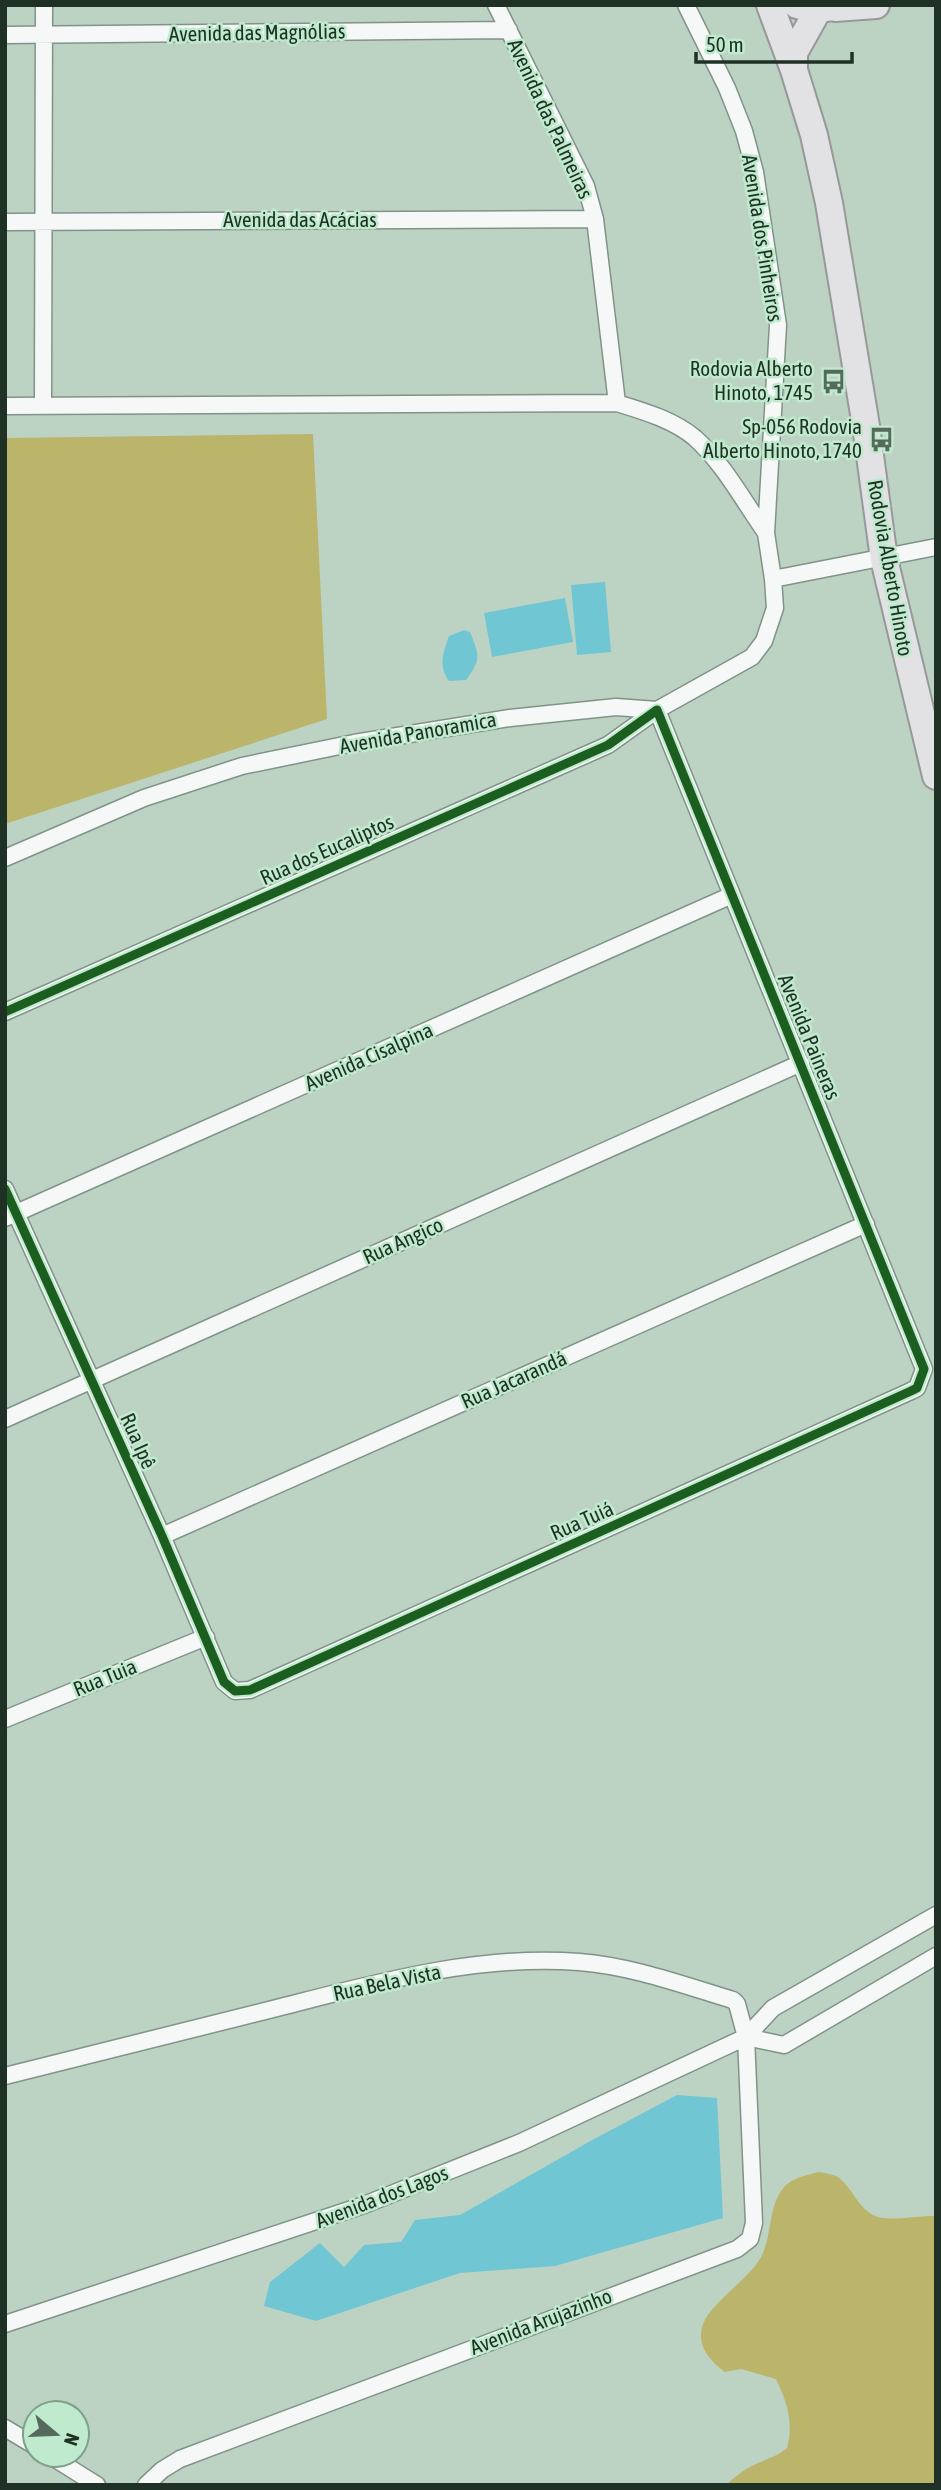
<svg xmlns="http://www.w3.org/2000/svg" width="941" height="2490" font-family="'Asap Condensed',sans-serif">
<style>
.forest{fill:#bab56b}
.water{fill:#70c6d3}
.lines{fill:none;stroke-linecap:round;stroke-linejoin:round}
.minor-casing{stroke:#819388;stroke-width:19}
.primary-casing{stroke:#979999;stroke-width:30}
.minor{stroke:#f5f8f6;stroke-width:16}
.primary{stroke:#e2e1e3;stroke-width:26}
.cycleway-casing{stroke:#bfeacd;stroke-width:13}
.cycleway{stroke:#1b5e20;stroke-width:9}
.labels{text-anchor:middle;stroke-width:5;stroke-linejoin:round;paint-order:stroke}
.street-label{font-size:21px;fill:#1f3025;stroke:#bfeacd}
.poi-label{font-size:21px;fill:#1f3025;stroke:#bfeacd;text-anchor:end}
</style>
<rect width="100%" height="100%" fill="#bcd3c4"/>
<!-- forest -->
<path class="forest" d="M313,434L327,719L5,824V438Z
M819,2172C824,2173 831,2174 836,2176C852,2185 856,2207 875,2216C889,2222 919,2215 936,2216V2485H726C735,2477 744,2469 756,2464C768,2458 776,2457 787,2448C794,2423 787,2402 776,2379L741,2369L725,2372C711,2361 697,2348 702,2327C709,2303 748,2281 761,2257C773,2235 767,2206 785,2186C794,2177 808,2175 819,2172Z"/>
<!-- water -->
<path class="water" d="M605,582L611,652L577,655L571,585Z
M565,598L573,642L492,657L484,613Z
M464,630L470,632C479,655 482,659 466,680L449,681C438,666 443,653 449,636Z
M677,2095L717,2098L723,2218L555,2266L460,2273L316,2321L264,2306L270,2282L320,2243L344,2267L364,2245L401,2242L415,2220L460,2215L594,2139Z"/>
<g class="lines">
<defs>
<path id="minor" d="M496,5L586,186L595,219L617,403
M686,5L727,88L744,131L755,172L778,325L766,533L773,579L936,547
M5,35L509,30
M5,222L595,219
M5,406L617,403C643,411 674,420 695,438C724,464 744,502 766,533
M43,406L44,5
M5,858L144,798L242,766L354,743L510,718L616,707L657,710L752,657L764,641L775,608L773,579
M5,1012L608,745L657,710L924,1369L917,1388L911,1391L250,1690L235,1691L224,1682L162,1536L5,1189
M5,1218L732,895
M5,1419L801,1063
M162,1536L866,1224
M5,1719L206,1637
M746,2037L784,2045L936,1956
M5,2076C96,2053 187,2030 277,2008C375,1983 478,1954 579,1962C632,1966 683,1985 733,2000L737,2004L746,2037L754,2223L750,2239L737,2249L180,2459L162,2470L146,2485
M5,2324L364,2205L519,2143L746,2037L773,2008L936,1915
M5,2428L35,2446
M49,2455L97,2485"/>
<path id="primary" d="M770,5L794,70L814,135L829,203L866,426L884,559L936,776
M797,5L816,10L842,5
M835,8L876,5
M794,70V53L818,10"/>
</defs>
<!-- minor casing -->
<use href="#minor" class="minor-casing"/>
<!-- primary casing -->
<use href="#primary" class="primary-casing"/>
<!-- minor -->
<use href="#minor" class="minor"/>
<!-- primary -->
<use href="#primary" class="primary"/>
<defs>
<path id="cycleway" d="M5,1012L608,745L657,710L924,1369L917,1388L911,1391L250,1690L235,1691L224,1682L162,1536L5,1189"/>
</defs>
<!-- cycleway casing -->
<use href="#cycleway" class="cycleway-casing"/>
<!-- cycleway -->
<use href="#cycleway" class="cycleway"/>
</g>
<!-- icons -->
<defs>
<symbol id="bus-bare" viewBox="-9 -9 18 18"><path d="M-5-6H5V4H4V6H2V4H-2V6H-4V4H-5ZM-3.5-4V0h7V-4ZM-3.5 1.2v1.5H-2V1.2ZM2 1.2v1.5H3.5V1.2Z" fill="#56695d" stroke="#bfeacd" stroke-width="2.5" paint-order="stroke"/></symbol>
</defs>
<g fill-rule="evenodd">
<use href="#bus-bare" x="816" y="364" width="35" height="35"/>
<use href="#bus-bare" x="864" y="422" width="35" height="35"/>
</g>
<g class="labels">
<!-- street labels -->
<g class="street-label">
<text transform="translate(257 33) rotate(-1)" y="7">Avenida das Magnólias</text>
<text transform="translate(550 119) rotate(65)" y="7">Avenida das Palmeiras</text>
<text x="300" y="227">Avenida das Acácias</text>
<text transform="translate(762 238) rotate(81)" y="7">Avenida dos Pinheiros</text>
<text transform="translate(890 568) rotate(80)" y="7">Rodovia Alberto Hinoto</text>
<text transform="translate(418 733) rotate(-10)" y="7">Avenida Panoramica</text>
<text transform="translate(327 850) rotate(-24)" y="7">Rua dos Eucaliptos</text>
<text transform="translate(809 1037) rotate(68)" y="7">Avenida Paineras</text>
<text transform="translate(369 1057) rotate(-24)" y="7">Avenida Cisalpina</text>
<text transform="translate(403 1241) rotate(-24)" y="7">Rua Angico</text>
<text transform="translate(514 1380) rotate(-24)" y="7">Rua Jacarandá</text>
<text transform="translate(138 1441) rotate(66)" y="7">Rua Ipê</text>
<text transform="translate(582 1521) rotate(-24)" y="7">Rua Tuiá</text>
<text transform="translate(105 1678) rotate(-22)" y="7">Rua Tuia</text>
<text transform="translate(387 1983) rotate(-12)" y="7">Rua Bela Vista</text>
<text transform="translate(382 2197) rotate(-21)" y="7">Avenida dos Lagos</text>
<text transform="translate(541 2322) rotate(-21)" y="7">Avenida Arujazinho</text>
</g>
<!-- poi labels -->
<g class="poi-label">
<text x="813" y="376">Rodovia Alberto<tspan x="813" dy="24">Hinoto, 1745</tspan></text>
<text x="862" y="434">Sp-056 Rodovia<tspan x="862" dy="24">Alberto Hinoto, 1740</tspan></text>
</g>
</g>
<!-- border -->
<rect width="941" height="2490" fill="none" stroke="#1f3025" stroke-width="14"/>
<!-- north arrow -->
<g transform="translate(56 2434) rotate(109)"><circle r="33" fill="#bfeacd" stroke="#7fa08a" stroke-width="2"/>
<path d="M0-5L12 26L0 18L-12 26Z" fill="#56695d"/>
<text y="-10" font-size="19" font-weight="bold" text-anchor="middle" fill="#1f3025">N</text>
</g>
<!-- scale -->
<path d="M696 52v10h156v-10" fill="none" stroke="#1f3025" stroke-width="3.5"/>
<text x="706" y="52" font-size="21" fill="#1f3025" stroke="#bfeacd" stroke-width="5" paint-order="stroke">50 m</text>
</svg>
